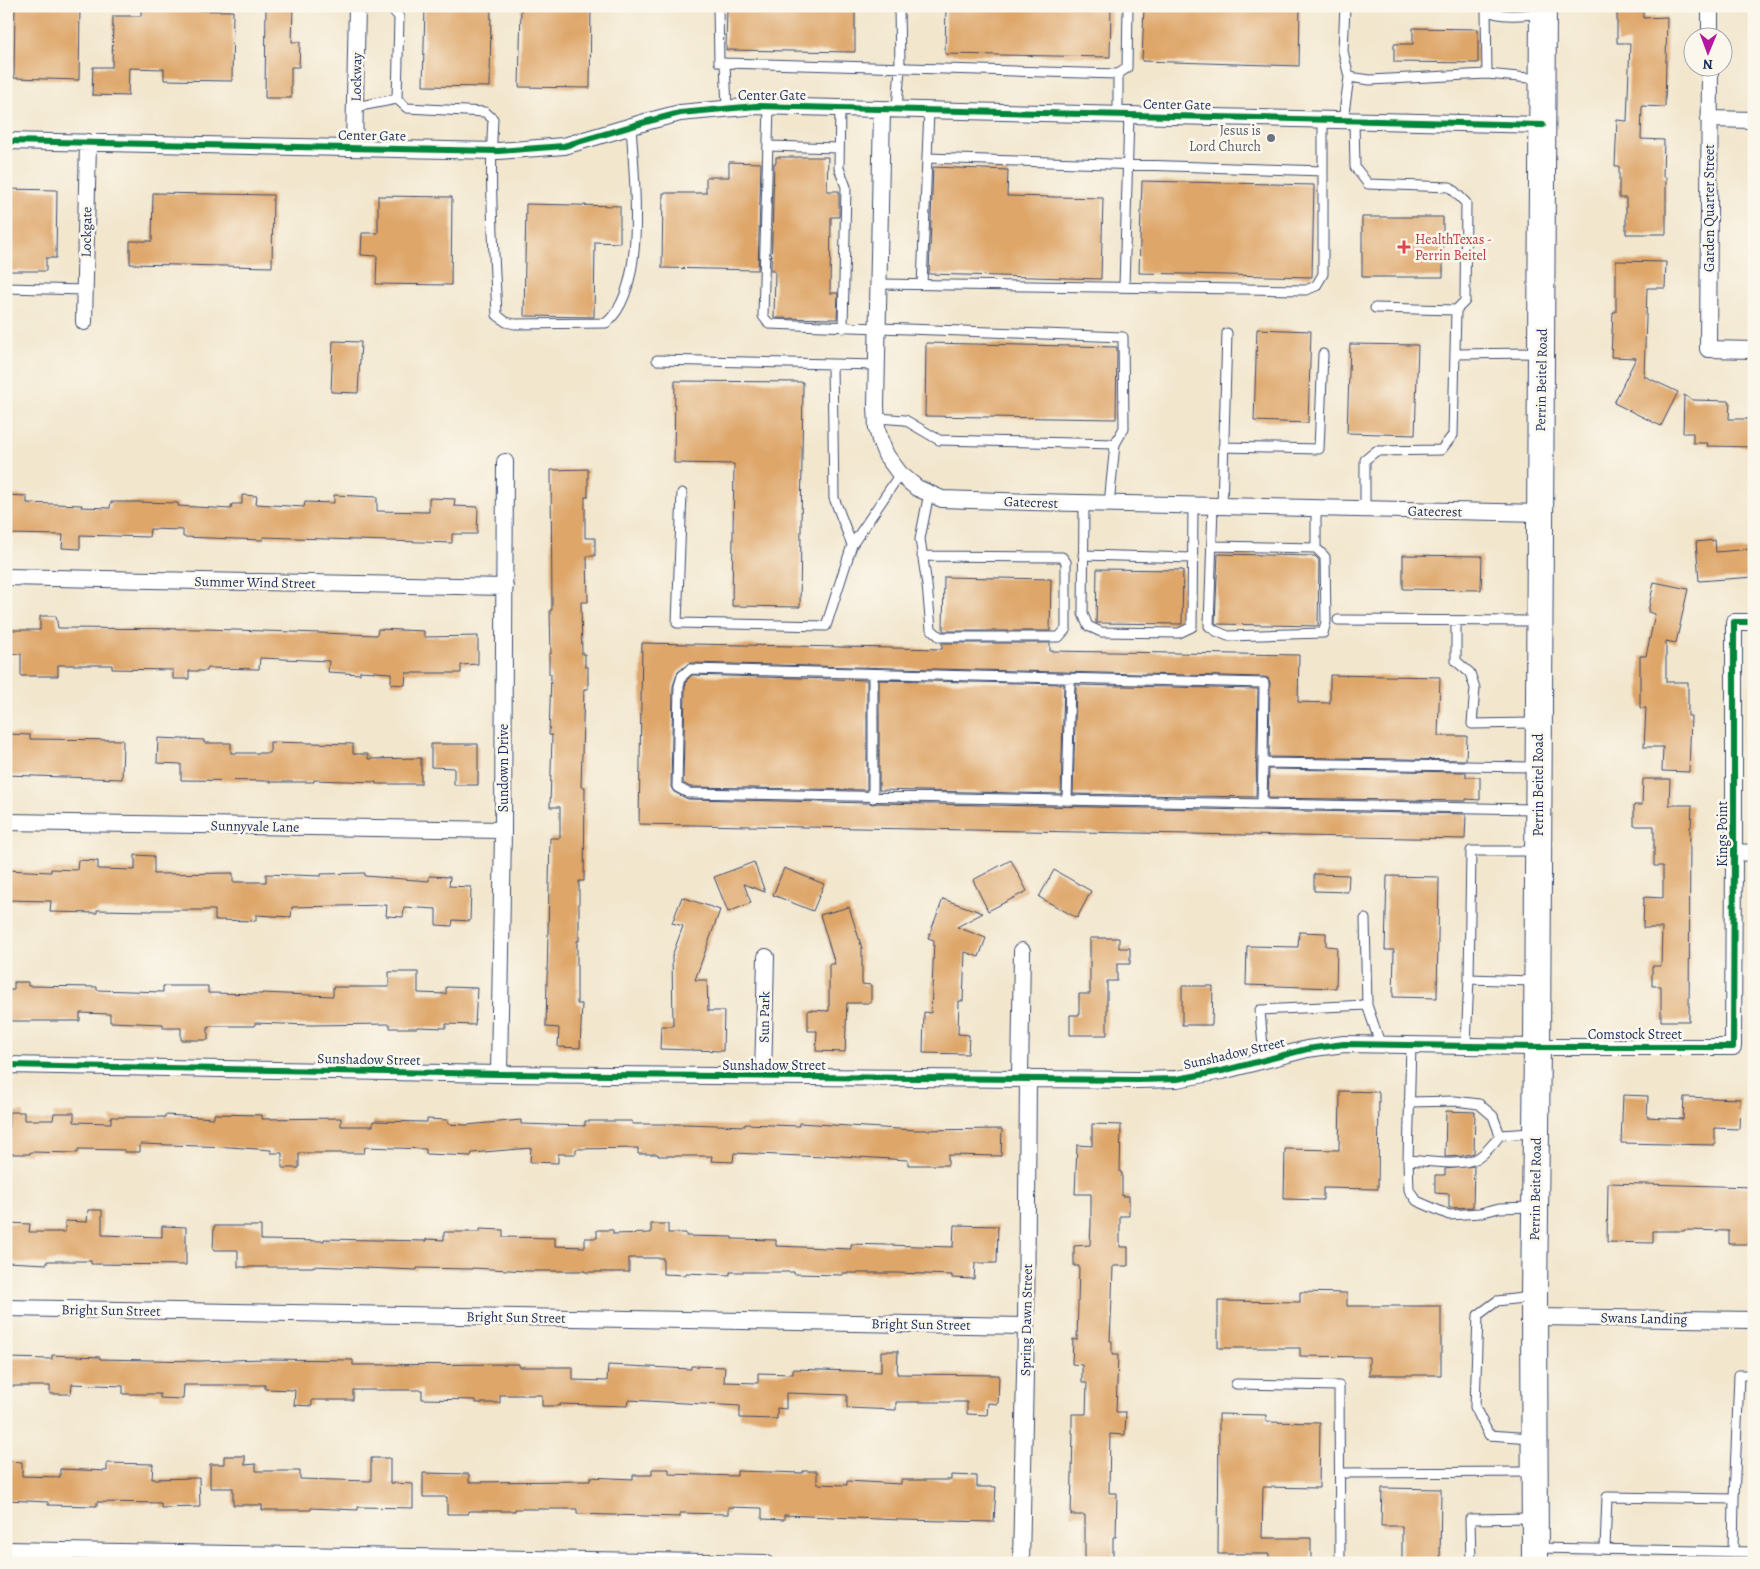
<svg xmlns="http://www.w3.org/2000/svg" width="1760" height="1569" font-family="Alegreya,serif">
<style>
.building{fill:#dea669}
.lines{fill:none;stroke-linecap:round;stroke-linejoin:round}
.service-casing{stroke:#3b4a6f;stroke-width:11}
.minor-casing{stroke:#3b4a6f;stroke-width:18}
.primary-casing{stroke:#3b4a6f;stroke-width:28}
.service{stroke:#fff;stroke-width:9}
.minor{stroke:#fff;stroke-width:16}
.primary{stroke:#fff;stroke-width:26}
.cycleway-casing{stroke:#fbf7ec;stroke-width:9}
.cycleway{stroke:#00873e;stroke-width:6}
.worship-dot{fill:#6b7280;stroke:#fbf7ec;stroke-width:2}
.health-dot{fill:#e0444e;stroke:#fbf7ec;stroke-width:2}
.labels{text-anchor:middle;stroke-width:5;stroke-linejoin:round;paint-order:stroke}
.street-label{font-size:14px;fill:#1b2f5e;stroke:#fbf7ec}
.worship-label{font-size:14px;fill:#5b616d;stroke:#fbf7ec;text-anchor:end}
.health-label{font-size:14px;fill:#be3a42;stroke:#fbf7ec;text-anchor:start}
</style>
<rect width="100%" height="100%" fill="#fbf7ec"/>
<filter id="ink" filterUnits="userSpaceOnUse"><feTurbulence type="fractalNoise" baseFrequency=".02" numOctaves="2"/><feDisplacementMap in="SourceGraphic" scale="10" xChannelSelector="R" yChannelSelector="G"/><feConvolveMatrix kernelMatrix="1 2 1 2 8 2 1 2 1" color-interpolation-filters="sRGB"/></filter>
<filter id="wash" filterUnits="userSpaceOnUse"><feTurbulence type="fractalNoise" baseFrequency=".0096" numOctaves="4" result="noise"/><feDisplacementMap in="SourceGraphic" scale="20" xChannelSelector="R" yChannelSelector="G"/><feGaussianBlur stdDeviation="1.12" result="paint"/><feColorMatrix in="noise" values="0 0 0 0 0 0 0 0 0 0 0 0 0 0 0 0 0 1.4 0 .05"/><feComposite in="paint" operator="in"/></filter>
<g filter="url(#wash)">
<rect width="100%" height="100%" fill="#f2e6cd"/>
<g id="blocks">
<!-- building -->
<path class="building" d="M15,6H80L79,80L14,78Z
M141,6H162V10L233,11L232,81L164,80V69L129,68L128,96L92,95L93,67H112L113,16H141Z
M266,6H293L292,42H300L299,67H291V98H265Z
M425,6H491L490,87L423,86Z
M521,6H591L590,88L519,87Z
M727,6H855V52L726,50Z
M946,6H1111L1110,57L945,54Z
M1144,6H1300L1299,66L1142,61Z
M1617,6H1643V18L1667,17L1665,107L1642,106L1641,139L1664,140L1663,177H1666V234H1626V198H1619V166H1615L1617,120L1627,121L1630,43H1617Z
M1413,28L1478,29V63L1394,62V44H1413Z
M776,157H828L827,191H839V217H831L830,293H838L837,319L774,318L775,271H771L774,163H776Z
M729,162L761,163L758,270L662,268L663,193H706V177H729Z
M933,167L1008,170L1007,196L1103,198L1101,279L929,274Z
M1142,181L1314,185L1312,277L1139,273Z
M6,189L57,190L56,258H46V271H6Z
M153,193L273,195L272,267L130,264V241H152Z
M378,196L452,197L451,285L376,284L377,256L361,255L362,233H378Z
M526,204L620,206V243L595,242L594,317L524,316Z
M1362,217H1443V277H1362Z
M1616,261L1666,262L1665,288H1647L1644,376L1678,392L1661,426L1614,403L1636,358L1611,357L1613,312H1616Z
M1257,329L1311,331L1308,423L1254,421Z
M333,341L361,342L358,393L331,392Z
M926,343L1117,347L1116,419L925,416Z
M1350,344L1418,345L1415,435L1347,433Z
M675,381L803,382L800,607L732,606L734,464L674,463Z
M1684,395L1693,400L1730,401L1729,419H1754V447L1707,446L1708,443H1693V433H1683Z
M588,469V497H585V538H595V556H587L588,602H581L582,654H585V667H588V689H584L581,787H585L584,881H579V941H577V1004H582L580,1048L558,1047L559,1028L546,1027L550,838H560V807H550L552,735H549L551,674H549V654H551L550,610H552L551,470Z
M6,495L27,496V503L82,505L81,507L110,508L111,502H136L178,503V506L231,509L232,504H242V495L257,496L256,504L304,507L305,502L334,503V495L377,497V511L429,512V498L455,499L454,506L478,507L477,534H452V543L263,537V540L183,537V530L150,529L149,537L80,535V549L62,548L63,535L6,534Z
M1715,540L1716,552L1751,549L1754,577L1699,581L1696,542Z
M1218,554L1315,556L1319,560L1318,626L1217,624L1215,623Z
M1403,555L1482,556L1481,590L1403,589Z
M1097,569L1183,570L1182,624L1096,623Z
M944,577L1051,579L1050,631H943Z
M1654,582L1688,589L1676,643L1666,641V682H1688V716H1691L1689,772L1662,771L1663,747H1644L1646,708H1640V656H1646L1655,614L1648,612Z
M40,616H56L58,628L207,629L377,635L378,629L424,631V637L478,636V664L461,665V673H406L405,685L391,684V673L360,671V674L328,672L329,661L260,658L259,669L207,668V671H189V679H173V670L112,669V665H58V676H21V654L6,653V630H40Z
M642,643L942,649V643H1050V651L1299,655L1298,702L1330,703V675L1440,677L1438,736H1467L1466,760L1269,757L1270,683L1268,678L1264,677L690,663L678,672L673,686L671,787L674,792L688,799L869,803L873,804L877,803L1466,814L1465,839L639,824Z
M692,675L867,680V790L690,787L683,783L685,687L687,680Z
M879,680L1064,684L1061,794L879,790Z
M1076,685L1258,689L1256,797L1073,794Z
M8,734L30,735V739L123,740L122,779L6,775Z
M158,738L204,740V743H231V753H270V742L353,744V754H368V759L421,758V784H376V782L314,780V782H270V781L181,780V764L157,763Z
M431,744H478V785H454V768L431,767Z
M1269,769L1466,772V777H1480V800L1466,799V801L1268,798Z
M1643,779H1670L1669,805H1692L1691,827H1690L1689,1021H1661V986H1652V966H1661L1662,928H1643L1644,897L1663,898V866H1654V826H1634V805H1642Z
M135,855L154,856V874L233,873V882H266V874L321,876V874L365,873V876L429,881V876L450,877L449,886L471,887L470,921L453,920L452,926L436,925V909L404,907L403,917L386,916L387,905L292,907L291,917L256,915V921L215,920V910H153V911L97,910V913L50,912L51,901L6,900V870L51,872V869L77,870L78,860L98,861V869L135,870Z
M1011,860L1027,891L988,911L973,880Z
M754,862L765,892L744,884L751,903L728,912L714,877Z
M784,868L824,884L813,911L773,895Z
M1054,870L1091,891L1077,918L1039,897Z
M1314,874L1349,875L1348,892L1314,891Z
M1387,876L1439,877L1437,998L1393,997L1394,950H1385Z
M682,897L720,910L695,980H707L708,1011H724L723,1051L660,1049L661,1026H673L672,956L683,926L672,923Z
M943,899L983,913L957,927L986,938L979,957L965,952L963,1001H959L958,1034L969,1035L968,1054L923,1053L924,1012L931,1013L934,940L928,938Z
M849,907L862,948V984L871,985V1003H847L845,1052L816,1051L817,1031H808V1010L829,1011V964H835L820,915Z
M1299,932L1326,933V946L1337,947L1336,988L1246,985L1247,946L1298,947Z
M1090,938H1119V948H1130V964H1117V981H1107V1035H1070V1015H1079V994H1090Z
M389,972H418V993L446,994V987L477,988L475,1025L446,1024V1028L417,1027V1028H390V1024L310,1025L255,1023V1026H208V1040H181V1028H163V1024L110,1022V1014L80,1013V1021H6V990H14V982H28V986L97,987V990L163,992V986H208V993L262,994V993L333,996V987H389Z
M1182,986H1213L1212,1025H1182Z
M1340,1091L1379,1092L1378,1189L1323,1188V1200L1284,1199L1285,1149L1339,1150Z
M1623,1095L1648,1096L1647,1117L1683,1119L1684,1097L1740,1099L1739,1129L1715,1128V1145L1621,1143Z
M1446,1111L1475,1112L1474,1153L1462,1156L1445,1157Z
M9,1112H24V1120H53L54,1113H74V1122L111,1123V1117H165V1115L214,1118V1114L262,1115V1119L341,1118V1126H373V1121L427,1122V1119L448,1120V1124L466,1125L521,1120V1124L585,1126V1121H632V1124H687L745,1126V1124L799,1126V1123L915,1130L1002,1129L1001,1156L948,1155V1165H908V1160L824,1155V1157L734,1153L733,1162L711,1161L712,1156H658V1154H638V1148L576,1149V1154H558V1163L530,1162L531,1148L472,1153L471,1156L426,1154V1149L365,1147L364,1153H299V1168H282V1153H271V1150L230,1147L140,1144V1152H125V1150L78,1149V1153L30,1152V1154H8Z
M1092,1124L1121,1125L1120,1172L1122,1173V1196H1129V1216H1120V1247H1128V1266H1113L1112,1297L1110,1341H1112V1355H1118L1116,1412H1126L1125,1435L1110,1434L1109,1493H1117L1116,1537H1113V1563H1085V1515H1071L1073,1433H1072V1414H1086L1087,1383H1082V1365L1072,1364L1073,1339L1077,1340L1079,1266H1074V1246L1090,1245L1091,1224V1194H1075L1077,1145L1092,1146Z
M1474,1166L1473,1207L1449,1208V1194L1435,1193V1175H1445V1169Z
M1608,1183L1754,1187V1244H1729V1231L1684,1230V1231H1653V1243L1607,1242Z
M88,1210H102V1235L162,1237V1226L186,1227V1265L91,1264V1261H47V1264L6,1262V1223L30,1224L29,1232H65V1221L87,1222Z
M651,1224H668V1233H686V1236L732,1237V1239L776,1240V1246L851,1249V1244L953,1247L954,1225L998,1226L997,1263H975L974,1279L952,1278V1275L897,1273H843V1275L794,1274V1272H730V1275L686,1273V1275L663,1274V1258H629V1272H585V1271H527L472,1268V1269L417,1268V1270L313,1266V1267H238V1250H213L214,1226H261V1240L324,1241V1239L426,1241V1239L444,1240V1232H480V1229L503,1230V1237L555,1238V1246L585,1247V1238H597V1230H613V1234L651,1233Z
M1300,1292L1347,1293V1306H1441V1375H1369V1357L1300,1356V1348H1218V1301L1300,1302Z
M881,1351H898L897,1374L999,1375L998,1404L988,1403L987,1415L967,1414V1402H896V1410L847,1408V1395L786,1393V1409L777,1408V1419L740,1418V1406L628,1400L627,1406L560,1404V1406H542V1395H500V1403H476V1400L422,1399V1390H353V1400H312V1406L294,1405L295,1390L265,1389V1385H184L183,1399L160,1398V1394H123V1386L72,1384L71,1394H50V1386H6V1358L52,1359V1355L100,1357V1359L199,1361L266,1359L353,1360V1365L519,1364V1367H573V1380L607,1381L608,1365L691,1369V1366L725,1367L724,1382L758,1383V1373L793,1374V1369L881,1372Z
M1219,1414L1266,1415V1422L1320,1423L1319,1488L1263,1487L1262,1538H1311V1563H1269V1554H1218Z
M224,1456H245V1465L256,1464V1471H300V1479L371,1481V1458H390V1483L413,1484V1508L358,1507V1510L311,1508V1510H262V1505H233V1488H210V1464H224Z
M6,1461L22,1462V1476L60,1477V1469L107,1471V1463L153,1464L152,1479L199,1478L200,1507L161,1508V1503L97,1502V1506L48,1505V1502L6,1500Z
M652,1469H669V1474L737,1476V1471L803,1473V1471H817V1484L847,1485V1481L901,1484V1480H951V1475L977,1476V1487H996L994,1522L901,1520L784,1515V1520L762,1519V1508L728,1507V1514L680,1513V1517L577,1514V1509H515V1511H468V1514H447V1497H423V1473L469,1474V1482L590,1481V1477L633,1479V1475H652Z
M1382,1488L1441,1489L1440,1562H1402V1526H1381Z"/>
</g>
</g>
<g filter="url(#ink)">
<use href="#blocks" fill-opacity="0" stroke="#3b4a6f" stroke-width="1"/>
<g class="lines">
<defs>
<path id="service" d="M718,6L719,62L725,63L1118,74
M1345,6L1343,51L1349,77L1370,80L1487,74L1541,79
M1484,6C1493,20 1525,14 1540,14
M357,9H392L399,17L397,99L407,108L485,112L493,119C489,184 494,250 497,315L506,322L515,324L606,323C648,289 634,175 631,126
M1486,10L1487,74
M725,63L727,108
M769,106L763,316L769,324L1123,337L1124,428L1115,444L939,440L905,420L877,418
M355,107L397,99
M840,108L839,168L846,187L843,328
M897,109L900,67L899,6
M929,110L927,158L1323,171
M1118,115V74L1127,68L1128,6
M1343,120L1349,77
M1354,121L1355,167L1368,184L1450,187L1466,203L1465,301L1456,310L1375,308
M768,146L839,148
M878,284L1306,290L1316,286L1323,274V120
M922,285L927,158
M1124,287L1129,115
M6,288L85,290
M1455,354L1538,353
M657,360L877,365
M832,364L834,498L852,545
M1223,447L1319,449L1323,354
M682,493L677,623L826,626L852,545L900,474
M1084,504L1083,614L1088,626L1101,632L1179,633L1192,627L1193,506
M1109,504L1115,444
M1222,507L1227,333
M1365,510V460L1376,451L1441,450L1453,435L1456,310
M1212,546L1316,548L1325,557L1326,622L1323,633L1228,636L1216,631L1209,626L1213,506
M1316,548V509
M1083,555L1193,558
M922,556L1062,557L1066,562V629L1059,637H940L931,629L927,585L920,539L929,493
M1338,620L1536,621
M1456,621V661L1470,673L1475,688L1472,724L1538,723
M873,674V798
M1067,801L1070,679
M1262,804L1263,763
M1535,809L688,793L677,787L679,686L682,676L690,669L1264,683L1263,763L1538,767
M1365,919L1367,1005L1380,1043
M1469,979L1534,981
M1411,1044L1408,1160C1427,1161 1461,1167 1478,1158C1487,1152 1494,1143 1500,1135L1533,1133
M1466,1044L1469,979L1471,851H1535
M1264,1060L1260,1010L1367,1005
M1409,1102L1455,1101L1479,1104L1493,1116L1500,1135
M1408,1160L1409,1190L1417,1201L1449,1215L1480,1213L1499,1208L1532,1207
M1531,1297L1497,1301L1478,1315L1475,1407L1489,1435L1532,1438
M1236,1384L1339,1386L1340,1563
M1341,1473L1533,1472
M1537,1548L1754,1552
M1605,1549L1607,1497L1734,1499L1739,1375H1754
M1733,1552L1734,1499
M1471,1563L1470,1519L1532,1518"/>
<path id="minor" d="M1710,38V6
M1710,68L1708,349L1754,350
M882,109L876,405L877,429L880,440L886,455L900,474L917,488L942,499L1032,502L1539,513
M1709,119L1754,120
M6,141L498,151L564,146L649,121L680,113L756,106L1543,125
M354,147L357,6
M84,322L88,142
M6,577L505,587
M6,822L503,830
M1734,852L1754,853
M6,1065L499,1074L1137,1080L1177,1079L1222,1071L1307,1049L1344,1044L1537,1047H1733L1734,852V622H1754
M499,1074L503,830L505,462
M763,1077L766,957
M1020,1078L1022,951
M6,1308L1026,1326
M1534,1317L1754,1320
M6,1550L765,1563
M1021,1563L1026,1326L1028,1078"/>
<path id="primary" d="M1535,1563L1534,1297L1537,1047L1543,6"/>
</defs>
<!-- service casing -->
<use href="#service" class="service-casing"/>
<!-- minor casing -->
<use href="#minor" class="minor-casing"/>
<!-- primary casing -->
<use href="#primary" class="primary-casing"/>
<!-- service -->
<use href="#service" class="service"/>
<!-- minor -->
<use href="#minor" class="minor"/>
<!-- primary -->
<use href="#primary" class="primary"/>
<defs>
<path id="cycleway" d="M6,141L498,151L564,146L649,121L680,113L756,106L1543,125
M6,1065L499,1074L1137,1080L1177,1079L1222,1071L1307,1049L1344,1044L1537,1047H1733L1734,852V622H1754"/>
</defs>
<!-- cycleway casing -->
<use href="#cycleway" class="cycleway-casing"/>
<!-- cycleway -->
<use href="#cycleway" class="cycleway"/>
</g>
</g>
<!-- markers -->
<circle class="worship-dot" cx="1271" cy="138" r="5"/>
<path class="health-dot" d="M1401.5 239.5h5v5h5v5h-5v5h-5v-5h-5v-5h5z"/>
<g class="labels">
<!-- street labels -->
<g class="street-label">
<text transform="translate(356 77) rotate(-89)" y="5">Lockway</text>
<text x="772" y="100">Center Gate</text>
<text transform="translate(1177 104) rotate(1)" y="5">Center Gate</text>
<text transform="translate(372 135) rotate(1)" y="5">Center Gate</text>
<text transform="translate(1709 208) rotate(-90)" y="5">Garden Quarter Street</text>
<text transform="translate(86 232) rotate(-89)" y="5">Lockgate</text>
<text transform="translate(1541 380) rotate(-89)" y="5">Perrin Beitel Road</text>
<text transform="translate(1031 502) rotate(2)" y="5">Gatecrest</text>
<text transform="translate(1435 511) rotate(1)" y="5">Gatecrest</text>
<text transform="translate(255 582) rotate(1)" y="5">Summer Wind Street</text>
<text transform="translate(503 768) rotate(-90)" y="5">Sundown Drive</text>
<text transform="translate(1538 785) rotate(-90)" y="5">Perrin Beitel Road</text>
<text transform="translate(255 826) rotate(1)" y="5">Sunnyvale Lane</text>
<text transform="translate(1722 834) rotate(-90)" y="5">Kings Point</text>
<text transform="translate(764 1017) rotate(-89)" y="5">Sun Park</text>
<text x="1635" y="1039">Comstock Street</text>
<text transform="translate(1234 1053) rotate(-13)" y="5">Sunshadow Street</text>
<text transform="translate(369 1059) rotate(1)" y="5">Sunshadow Street</text>
<text x="774" y="1070">Sunshadow Street</text>
<text transform="translate(1535 1189) rotate(-89)" y="5">Perrin Beitel Road</text>
<text transform="translate(111 1310) rotate(1)" y="5">Bright Sun Street</text>
<text transform="translate(516 1317) rotate(1)" y="5">Bright Sun Street</text>
<text transform="translate(1644 1318) rotate(1)" y="5">Swans Landing</text>
<text transform="translate(1026 1320) rotate(-89)" y="5">Spring Dawn Street</text>
<text transform="translate(921 1324) rotate(1)" y="5">Bright Sun Street</text>
</g>
<!-- worship labels -->
<g class="worship-label">
<text x="1261" y="135">Jesus is<tspan x="1261" dy="16">Lord Church</tspan></text>
</g>
<!-- health labels -->
<g class="health-label">
<text x="1415" y="244">HealthTexas -<tspan x="1415" dy="16">Perrin Beitel</tspan></text>
</g>
</g>
<!-- margin -->
<rect width="1760" height="1569" fill="none" stroke="#fbf7ec" stroke-width="25"/>
<!-- north arrow -->
<g transform="translate(1708 52) rotate(181)"><circle r="24" fill="#fbf7ec" stroke="#a1a7b3"/>
<path d="M0-4L9 19L0 12L-9 19Z" fill="#b5179e"/>
<text y="-8" font-size="14" font-weight="bold" text-anchor="middle" fill="#1b2f5e">N</text>
</g>
</svg>
